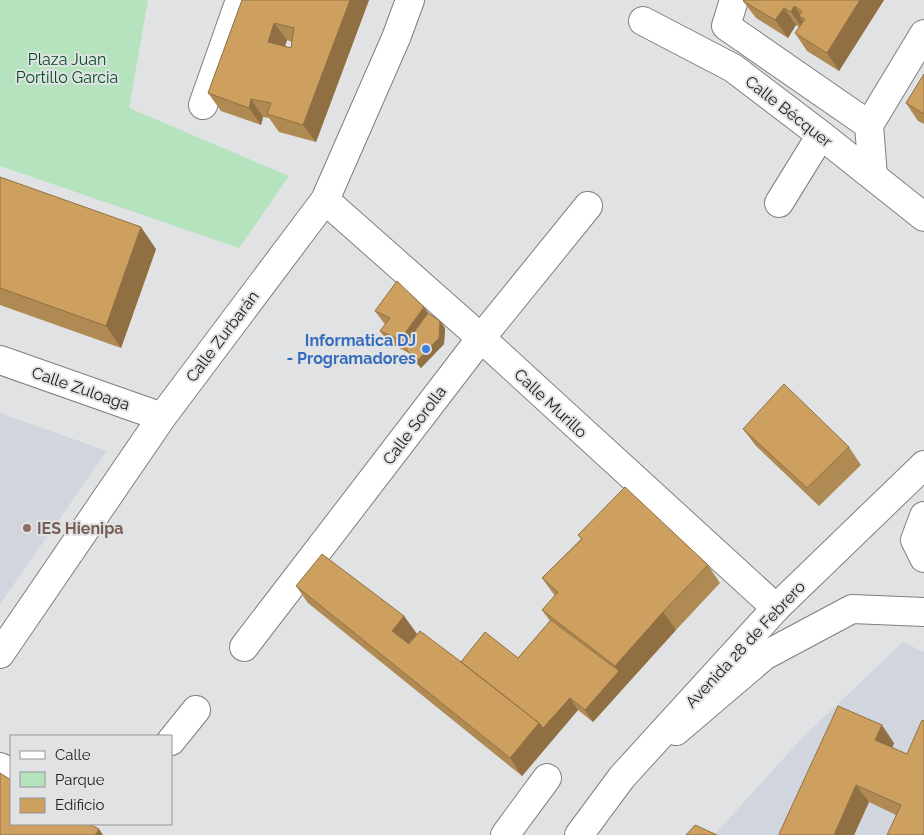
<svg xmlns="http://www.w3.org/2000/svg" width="924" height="835" font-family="Raleway,sans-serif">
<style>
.built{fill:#d1d5de}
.green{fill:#b5e3be}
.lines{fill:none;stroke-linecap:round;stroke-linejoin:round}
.minor-casing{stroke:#7e7f81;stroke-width:30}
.major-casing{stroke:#7e7f81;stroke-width:30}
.minor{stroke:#fff;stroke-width:28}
.major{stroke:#fff;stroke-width:28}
.wall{fill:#b08a53;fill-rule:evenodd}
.shaded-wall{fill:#907043}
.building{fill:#cda060;stroke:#907043;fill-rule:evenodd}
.shop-dot{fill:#3f7fe0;stroke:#e1e2e4;stroke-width:2}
.education-dot{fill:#8d6e63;stroke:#e1e2e4;stroke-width:2}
.labels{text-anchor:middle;stroke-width:4;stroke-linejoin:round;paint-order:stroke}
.park-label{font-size:16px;fill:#004f22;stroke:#e1e2e4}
.street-label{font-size:16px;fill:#202122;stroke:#e1e2e4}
.shop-label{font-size:16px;font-weight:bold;fill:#366cbe;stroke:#e1e2e4;text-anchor:end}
.education-label{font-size:16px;font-weight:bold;fill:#785e54;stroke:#e1e2e4;text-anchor:start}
</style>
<rect width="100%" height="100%" fill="#e1e2e4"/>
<!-- built -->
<path class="built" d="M0,413L107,451L0,604Z
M903,642L924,652V835H714L803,737Z"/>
<!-- green -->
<path class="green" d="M0,0H148L129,108L289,176L239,248L0,166Z"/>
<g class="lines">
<defs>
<path id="minor" d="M734,0L726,26L869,125
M643,21L733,68L821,135L924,217
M203,105L240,0
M873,176L869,125L924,34
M325,200L481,338L776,608
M779,203L821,135
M0,360L162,417
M924,516L915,540L924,558
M244,647L481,338L588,206
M0,654L162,417L325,200L396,38L410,0
M676,731L764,656L852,609L924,612
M171,741L196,710
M0,767L11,773
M505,835L547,778"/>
<path id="major" d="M579,835L622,777L776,608L924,465"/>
</defs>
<!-- minor casing -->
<use href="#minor" class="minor-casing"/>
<!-- major casing -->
<use href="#major" class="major-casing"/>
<!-- minor -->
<use href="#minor" class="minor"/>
<!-- major -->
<use href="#major" class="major"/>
</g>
<!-- wall -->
<path class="wall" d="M242,0H369L316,142L279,132L269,118L263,117L261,125L221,111L208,93ZM287,40L292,42L291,48L285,46Z
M744,0H884L839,71L807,51L795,33L799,27L796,25L788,38L756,18L743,1Z
M924,74V124L918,121L906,103Z
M0,177L156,249L121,348L0,305Z
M424,307L428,313L440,321L445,328L444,344L421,368L409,353L389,343L380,331L385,324L384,323L375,311Z
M743,429L849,447L861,465L819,506L756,446Z
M578,535L708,565L720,583L676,630L593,722L578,710L522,776L308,603L296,586L404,616L417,634L408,644L461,662L518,658L550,621L542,610L555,596L542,578L581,539Z
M894,743L892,748L924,835L896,815L869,802L854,835H779V834Z"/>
<!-- shaded-wall -->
<path class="shaded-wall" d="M350,0H369L316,142L303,125Z
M860,0H884L839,71L827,53Z
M794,6L803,18L799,16L806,25L803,29L791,12Z
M784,8L796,25L788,38L775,20Z
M274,23L287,40L281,59L268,42Z
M251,99L263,117L261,125L249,108Z
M141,227L156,249L121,348L106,326Z
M424,307L433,319L409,352L400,340Z
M440,321L445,328L444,344L421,368L416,362Z
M663,612L676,630L628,683L615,666Z
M404,616L417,634L404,649L392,631Z
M619,671L628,683L593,722L585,710Z
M570,698L578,710L522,776L510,758L539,723Z
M882,725L894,743L888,758L875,740Z
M856,785L869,802L854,835H834Z
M99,829L103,835H95Z"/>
<!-- building -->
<path class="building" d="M242,0H350L303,125L267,114L271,103L251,99L249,108L208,93ZM274,23L294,28L291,48L268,42Z
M744,0H860L827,53L795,33L805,19L799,16L802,11L794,6L791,12L784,8L775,20L743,1Z
M924,74V114L906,103Z
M0,177L141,227L106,326L0,288Z
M397,281L424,307L400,340L380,331L390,318L375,311Z
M428,313L440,321L439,338L416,362L404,346Z
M784,384L849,447L807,488L743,429Z
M625,487L708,565L663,612L615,666L542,610L558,592L542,578L582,539L578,535Z
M322,554L404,616L392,631L409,644L420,631L456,658L539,723L510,758L296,586Z
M551,620L619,671L585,710L570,698L543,728L539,723L461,662L485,632L518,658Z
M838,706L882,725L875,740L907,754L922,720L924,721V835H887L901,805L856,785L834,835H781L779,834Z
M0,773L11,780V824H89L99,829L95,835H0Z
M695,825L717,835H686Z"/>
<!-- markers -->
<circle class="shop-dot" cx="426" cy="349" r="5"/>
<circle class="education-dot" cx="27" cy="528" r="5"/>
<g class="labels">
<!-- park labels -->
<g class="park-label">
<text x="67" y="65">Plaza Juan<tspan x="67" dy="18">Portillo Garcia</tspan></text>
</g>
<!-- street labels -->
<g class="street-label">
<text transform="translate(789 111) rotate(38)" y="6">Calle Bécquer</text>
<text transform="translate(222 336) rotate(-53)" y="6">Calle Zurbarán</text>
<text transform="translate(81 388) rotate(19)" y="6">Calle Zuloaga</text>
<text transform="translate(551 403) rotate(43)" y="6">Calle Murillo</text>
<text transform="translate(414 425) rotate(-53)" y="6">Calle Sorolla</text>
<text transform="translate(745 644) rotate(-47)" y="6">Avenida 28 de Febrero</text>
</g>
<!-- shop labels -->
<g class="shop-label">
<text x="416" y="346">Informatica DJ<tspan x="416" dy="18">- Programadores</tspan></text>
</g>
<!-- education labels -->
<g class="education-label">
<text x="37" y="534">IES Hienipa</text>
</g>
</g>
<!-- legend -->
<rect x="10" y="735" width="162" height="90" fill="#e1e2e4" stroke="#949596"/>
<rect x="20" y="751" width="25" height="8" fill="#ffffff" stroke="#949596"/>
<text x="55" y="760" font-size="15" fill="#202122">Calle</text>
<rect x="20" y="772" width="25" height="15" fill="#b5e3be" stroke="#949596"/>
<text x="55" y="785" font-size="15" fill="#202122">Parque</text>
<rect x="20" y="798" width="25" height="15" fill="#cda060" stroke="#949596"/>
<text x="55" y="810" font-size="15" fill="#202122">Edificio</text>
</svg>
